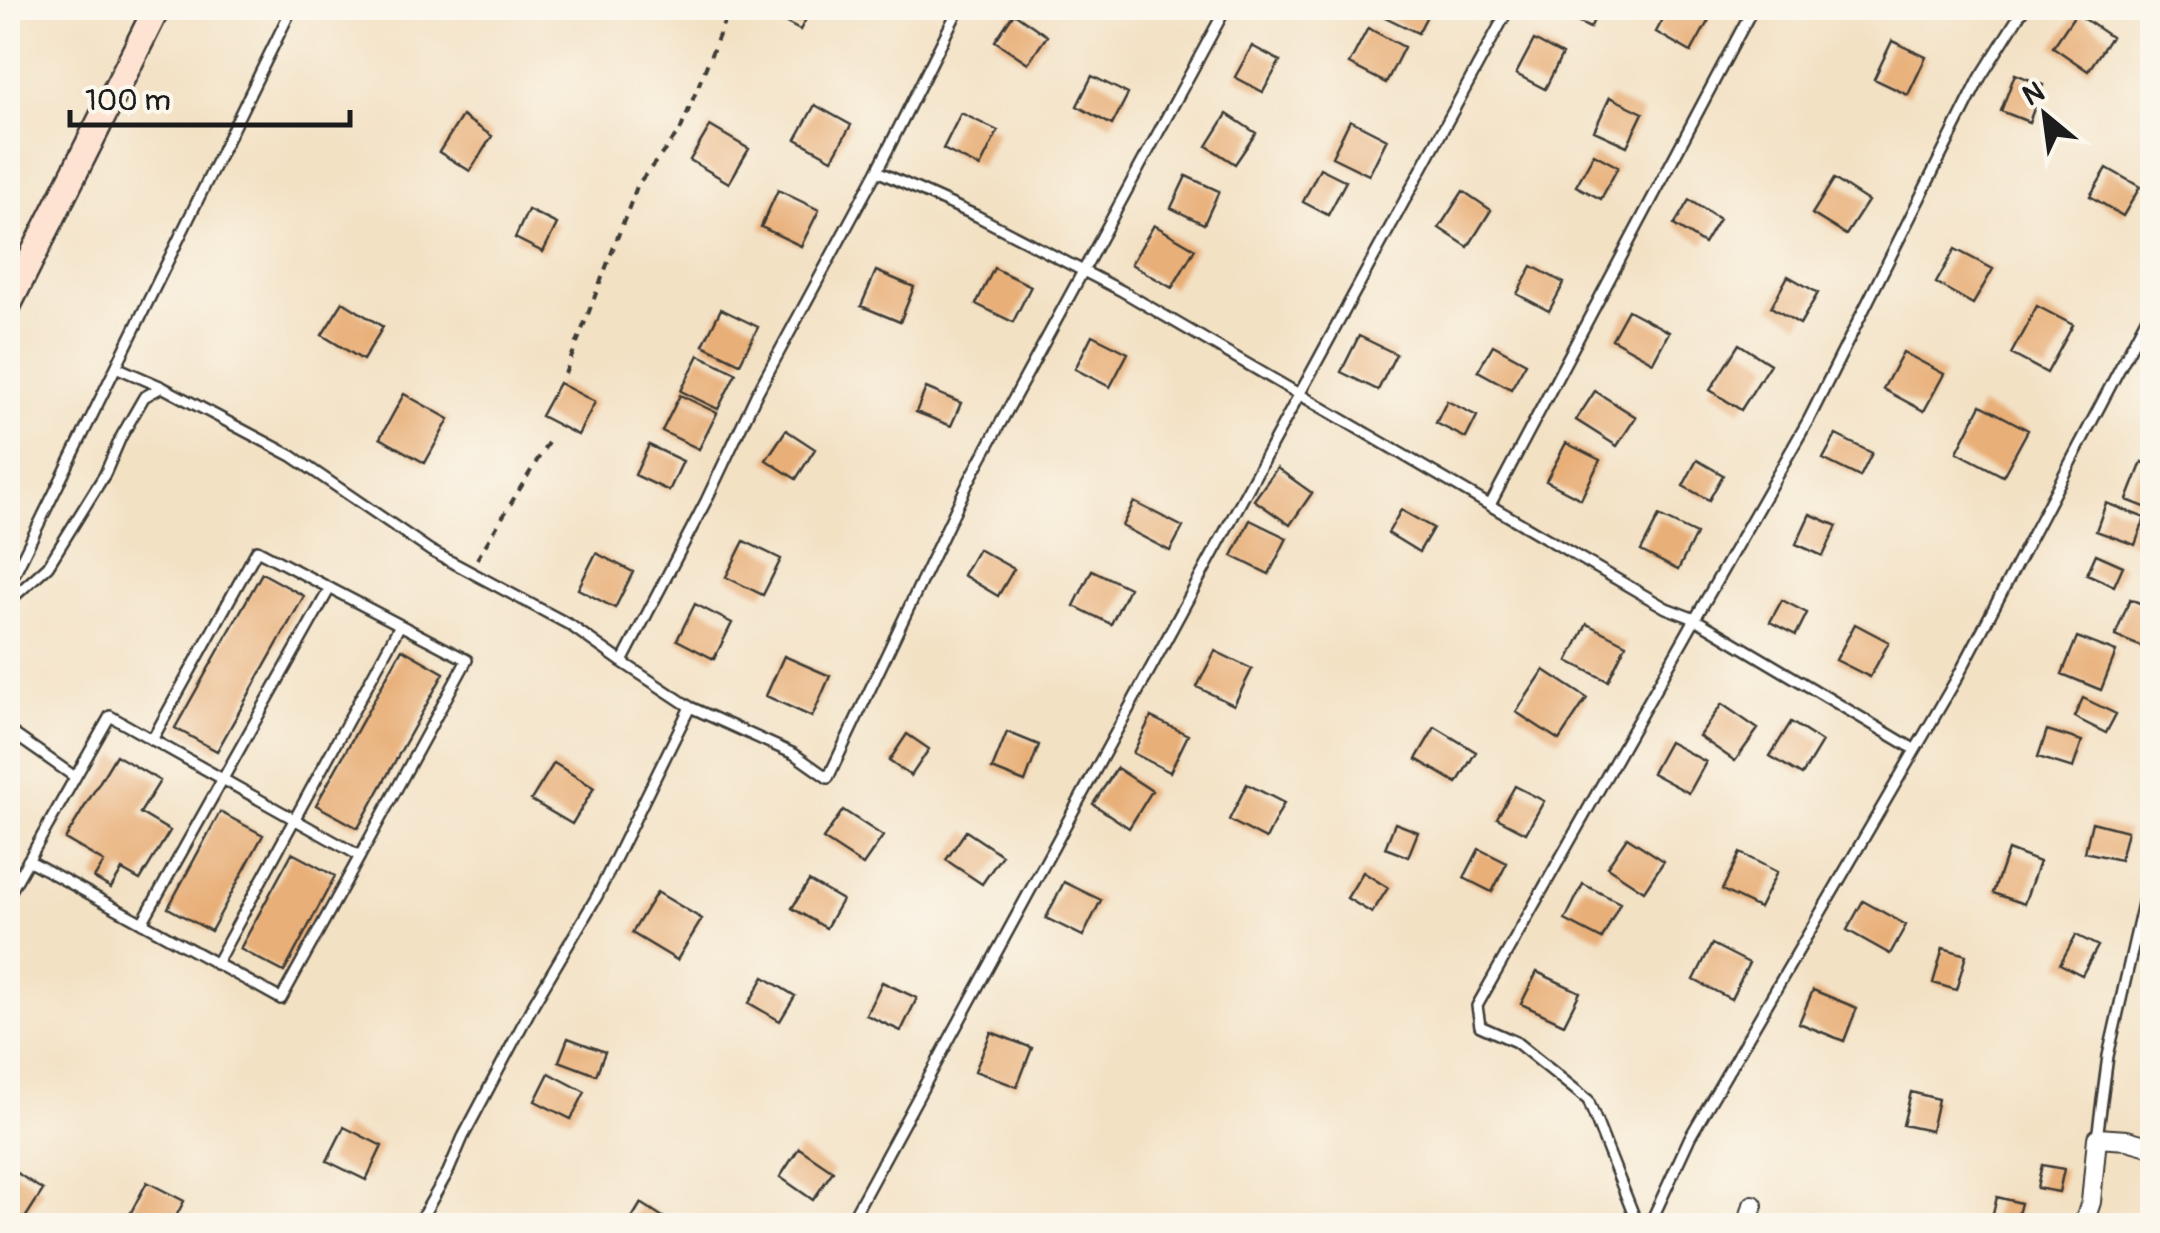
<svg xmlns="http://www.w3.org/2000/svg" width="2160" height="1233" font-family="Pangolin,sans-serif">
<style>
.building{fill:#e8af78}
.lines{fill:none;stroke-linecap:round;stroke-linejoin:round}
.lane-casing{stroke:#3c3a35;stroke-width:14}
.street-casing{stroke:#3c3a35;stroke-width:22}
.secondary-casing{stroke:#3c3a35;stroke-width:30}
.path{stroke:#3c3a35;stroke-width:4;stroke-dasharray:8 8;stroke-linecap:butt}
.lane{stroke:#fff;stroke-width:9}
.street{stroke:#fff;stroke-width:18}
.secondary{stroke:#fee3d2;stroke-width:25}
</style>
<rect width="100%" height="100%" fill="#fbf7ec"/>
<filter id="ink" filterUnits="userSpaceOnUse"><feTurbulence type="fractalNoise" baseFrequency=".01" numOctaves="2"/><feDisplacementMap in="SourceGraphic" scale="20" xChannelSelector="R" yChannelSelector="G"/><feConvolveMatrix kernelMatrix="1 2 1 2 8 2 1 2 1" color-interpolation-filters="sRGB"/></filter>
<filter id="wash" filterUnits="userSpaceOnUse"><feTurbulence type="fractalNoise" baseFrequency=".0048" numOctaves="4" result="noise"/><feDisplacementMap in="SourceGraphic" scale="40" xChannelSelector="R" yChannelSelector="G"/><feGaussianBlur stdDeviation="2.25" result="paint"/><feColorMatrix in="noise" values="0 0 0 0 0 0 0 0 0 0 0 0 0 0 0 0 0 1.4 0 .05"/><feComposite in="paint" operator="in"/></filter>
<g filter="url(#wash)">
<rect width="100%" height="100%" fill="#f3e1c4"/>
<g id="blocks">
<!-- building -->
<path class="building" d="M758,8H812L800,30Z
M1387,8H1431L1418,33L1383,16Z
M1548,8H1600L1590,28Z
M1669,8H1691L1710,18L1691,52L1656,32Z
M1014,13L1047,36L1028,63L995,41Z
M2076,13L2111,37L2088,71L2053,47Z
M1368,28L1404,47L1386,83L1349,64Z
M1534,40L1562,55L1545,89L1516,74Z
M1892,41L1926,57L1908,95L1874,79Z
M1252,46L1280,61L1263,92L1235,77Z
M2015,74L2043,85L2029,122L2001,111Z
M1092,76L1128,94L1112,125L1077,106Z
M1610,97L1643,113L1627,146L1594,131Z
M815,105L851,125L832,159L796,139Z
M961,113L998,131L980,167L943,149Z
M1227,114L1256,133L1235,164L1207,146Z
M462,116L492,136L470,171L439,152Z
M1350,120L1387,139L1369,175L1332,157Z
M710,126L749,149L729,183L690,160Z
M1594,154L1618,167L1601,199L1576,186Z
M1320,168L1346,181L1328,215L1303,202Z
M2107,168L2140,187L2123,216L2090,196Z
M1186,176L1219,191L1204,224L1171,208Z
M1834,179L1868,201L1846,235L1812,214Z
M778,190L819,210L801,246L761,227Z
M1463,191L1491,210L1468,247L1439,228Z
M1689,200L1719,219L1704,244L1674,225Z
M528,210L557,224L543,252L515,238Z
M1154,225L1195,249L1172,288L1131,264Z
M1955,249L1993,269L1973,304L1936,283Z
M1532,266L1564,283L1549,311L1517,294Z
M994,268L1031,286L1013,322L976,304Z
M876,271L914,287L900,322L861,306Z
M1788,276L1818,293L1800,324L1771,307Z
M343,302L383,327L363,360L322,335Z
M2037,306L2073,325L2047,373L2011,354Z
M721,309L758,327L740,363L703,345Z
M1628,310L1669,332L1653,362L1612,339Z
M1092,335L1128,353L1110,387L1075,369Z
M1359,336L1396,354L1378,390L1341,372Z
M1739,344L1770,364L1741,410L1710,390Z
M1493,345L1526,363L1511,389L1478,371Z
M1903,352L1944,374L1924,411L1883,389Z
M699,355L736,373L718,409L681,391Z
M559,383L595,402L578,435L541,416Z
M926,388L961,403L951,426L916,412Z
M1595,391L1636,417L1617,446L1576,420Z
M404,394L449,419L425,463L380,438Z
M680,395L717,413L699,449L662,431Z
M1447,401L1477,416L1466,438L1436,423Z
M1981,405L2028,430L2003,476L1957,452Z
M786,430L815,449L796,479L766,460Z
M1836,435L1872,453L1860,477L1823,459Z
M1566,443L1600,460L1581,499L1546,481Z
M649,445L683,461L669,491L635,475Z
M1697,460L1723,475L1709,500L1683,486Z
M2142,462L2152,466V510L2127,500Z
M1277,468L1312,493L1290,525L1254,500Z
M1134,502L1183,527L1170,551L1122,526Z
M2106,503L2145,518L2135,545L2096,531Z
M1401,510L1433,528L1419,552L1388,533Z
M1810,514L1837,526L1823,556L1796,544Z
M1659,516L1696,534L1678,570L1641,551Z
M1250,520L1287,538L1269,574L1232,556Z
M744,541L781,559L763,595L726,577Z
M978,549L1014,569L998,596L963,575Z
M596,553L633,572L615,608L578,589Z
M2096,554L2123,566L2114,586L2087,574Z
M1092,570L1129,588L1111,624L1074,606Z
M262,573L304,596L217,751L175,728Z
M2130,599L2152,608V651L2115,636Z
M1782,600L1807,613L1796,635L1770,622Z
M695,604L732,623L714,659L677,640Z
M1587,624L1626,644L1608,681L1568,661Z
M1855,624L1889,642L1870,677L1836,660Z
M2077,637L2116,652L2101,690L2062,674Z
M402,649L444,673L358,828L316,805Z
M1215,651L1252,669L1234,705L1197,687Z
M784,656L830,676L812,717L766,696Z
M1544,670L1587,698L1559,740L1516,712Z
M2083,698L2116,714L2106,733L2074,717Z
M1722,704L1758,729L1735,761L1699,736Z
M1151,717L1188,735L1170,772L1133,753Z
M1791,722L1822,742L1802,775L1770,756Z
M1435,727L1476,752L1457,783L1416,759Z
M2047,730L2082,741L2073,768L2038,757Z
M1007,732L1039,745L1025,782L992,769Z
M907,734L929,749L911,776L889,761Z
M1669,742L1706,762L1689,793L1652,773Z
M116,755L160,781L140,813L170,831L140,880L122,870L111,888L94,878L104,862L65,839Z
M554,763L594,788L572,824L531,800Z
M1117,768L1152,791L1129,828L1093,804Z
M1247,784L1284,803L1266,839L1229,820Z
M1515,786L1544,801L1526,833L1497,818Z
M843,810L883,836L863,865L823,839Z
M220,812L263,835L211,931L168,908Z
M2092,822L2127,831L2120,860L2085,852Z
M1395,823L1418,832L1408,857L1385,848Z
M966,831L1002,855L982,884L946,860Z
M1627,837L1664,861L1644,891L1607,867Z
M1479,849L1507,863L1492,892L1464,878Z
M2008,850L2039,862L2024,904L1993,893Z
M292,853L335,876L284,972L240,949Z
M1740,853L1777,872L1759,908L1722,890Z
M1363,872L1388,888L1372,913L1347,898Z
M809,881L842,900L826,928L792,908Z
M1064,882L1101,900L1083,936L1046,918Z
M1583,884L1620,903L1602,939L1565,920Z
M657,892L702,919L677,960L632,933Z
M1863,901L1906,925L1890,954L1847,930Z
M2076,935L2098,946L2082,975L2060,964Z
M1712,944L1749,963L1731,999L1694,980Z
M1943,948L1966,955L1956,990L1933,983Z
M1537,972L1580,992L1564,1024L1521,1004Z
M764,977L795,996L780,1021L749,1003Z
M882,982L917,998L901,1031L866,1015Z
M1813,990L1857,1008L1844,1041L1799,1023Z
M991,1032L1032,1048L1017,1087L975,1071Z
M568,1038L605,1052L596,1075L559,1061Z
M549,1073L585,1092L571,1119L535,1101Z
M1911,1092L1938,1099L1931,1131L1903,1125Z
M344,1127L382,1146L366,1180L327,1161Z
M799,1148L833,1171L813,1200L780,1177Z
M2042,1165L2064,1169L2059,1192L2037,1188Z
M8,1167L43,1190L20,1226H14L8,1222Z
M147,1182L184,1201L171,1226H144L128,1218Z
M1997,1197L2021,1203L2015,1226L1990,1225Z
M641,1203L677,1226H627Z"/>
</g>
</g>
<g filter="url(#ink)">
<use href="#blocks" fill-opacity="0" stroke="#3c3a35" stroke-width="2.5"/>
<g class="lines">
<defs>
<path id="lane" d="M959,8L877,171L757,393L706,501L622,662L690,707L794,754L828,778L969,481L1226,8
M877,171L977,216L1122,291L1666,608L1695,619L1809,419L1980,78L2024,8
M116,367L162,387
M1490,505L1753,8
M8,587L292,8
M8,602L48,566L105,474L121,437L144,397L162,387L292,456L431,551L570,625L622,662
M8,730L75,777
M152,740L257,550L467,660L360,856
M8,896L110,716L360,856L281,999L28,860
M142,923L330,588
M216,964L400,625
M2097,1138L2108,1056L2152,864
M417,1226L448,1172L463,1137L534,1003L597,896L690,707
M848,1226L1509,8
M1638,1226L1588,1100L1516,1042L1480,1026L1477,1006L1695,619L1914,749
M1649,1226L1690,1137L1957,678L2152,307"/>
<path id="street" d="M1747,1226L1753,1205
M2083,1226L2091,1202L2097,1138L2127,1140L2152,1147"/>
<path id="secondary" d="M8,305L157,8"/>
</defs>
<!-- lane casing -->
<use href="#lane" class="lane-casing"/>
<!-- street casing -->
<use href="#street" class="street-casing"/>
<!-- secondary casing -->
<use href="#secondary" class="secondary-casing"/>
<!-- path -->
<path class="path" d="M565,374L638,184L680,131L730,8
M477,559L549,441"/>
<!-- lane -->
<use href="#lane" class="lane"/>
<!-- street -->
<use href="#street" class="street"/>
<!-- secondary -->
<use href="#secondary" class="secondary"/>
</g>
</g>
<!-- margin -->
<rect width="2160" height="1233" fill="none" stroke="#fbf7ec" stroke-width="40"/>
<!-- north arrow -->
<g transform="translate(2045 115) rotate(331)" stroke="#fbf7ec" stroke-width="8" paint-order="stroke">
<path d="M0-8L18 38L0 25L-18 38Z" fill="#1c1c1c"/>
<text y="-15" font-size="28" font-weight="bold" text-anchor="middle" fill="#1c1c1c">N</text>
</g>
<!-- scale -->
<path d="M70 110v15h280v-15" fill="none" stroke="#1c1c1c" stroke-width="5"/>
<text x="85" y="110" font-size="30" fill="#1c1c1c" stroke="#fbf7ec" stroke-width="8" paint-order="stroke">100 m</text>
</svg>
